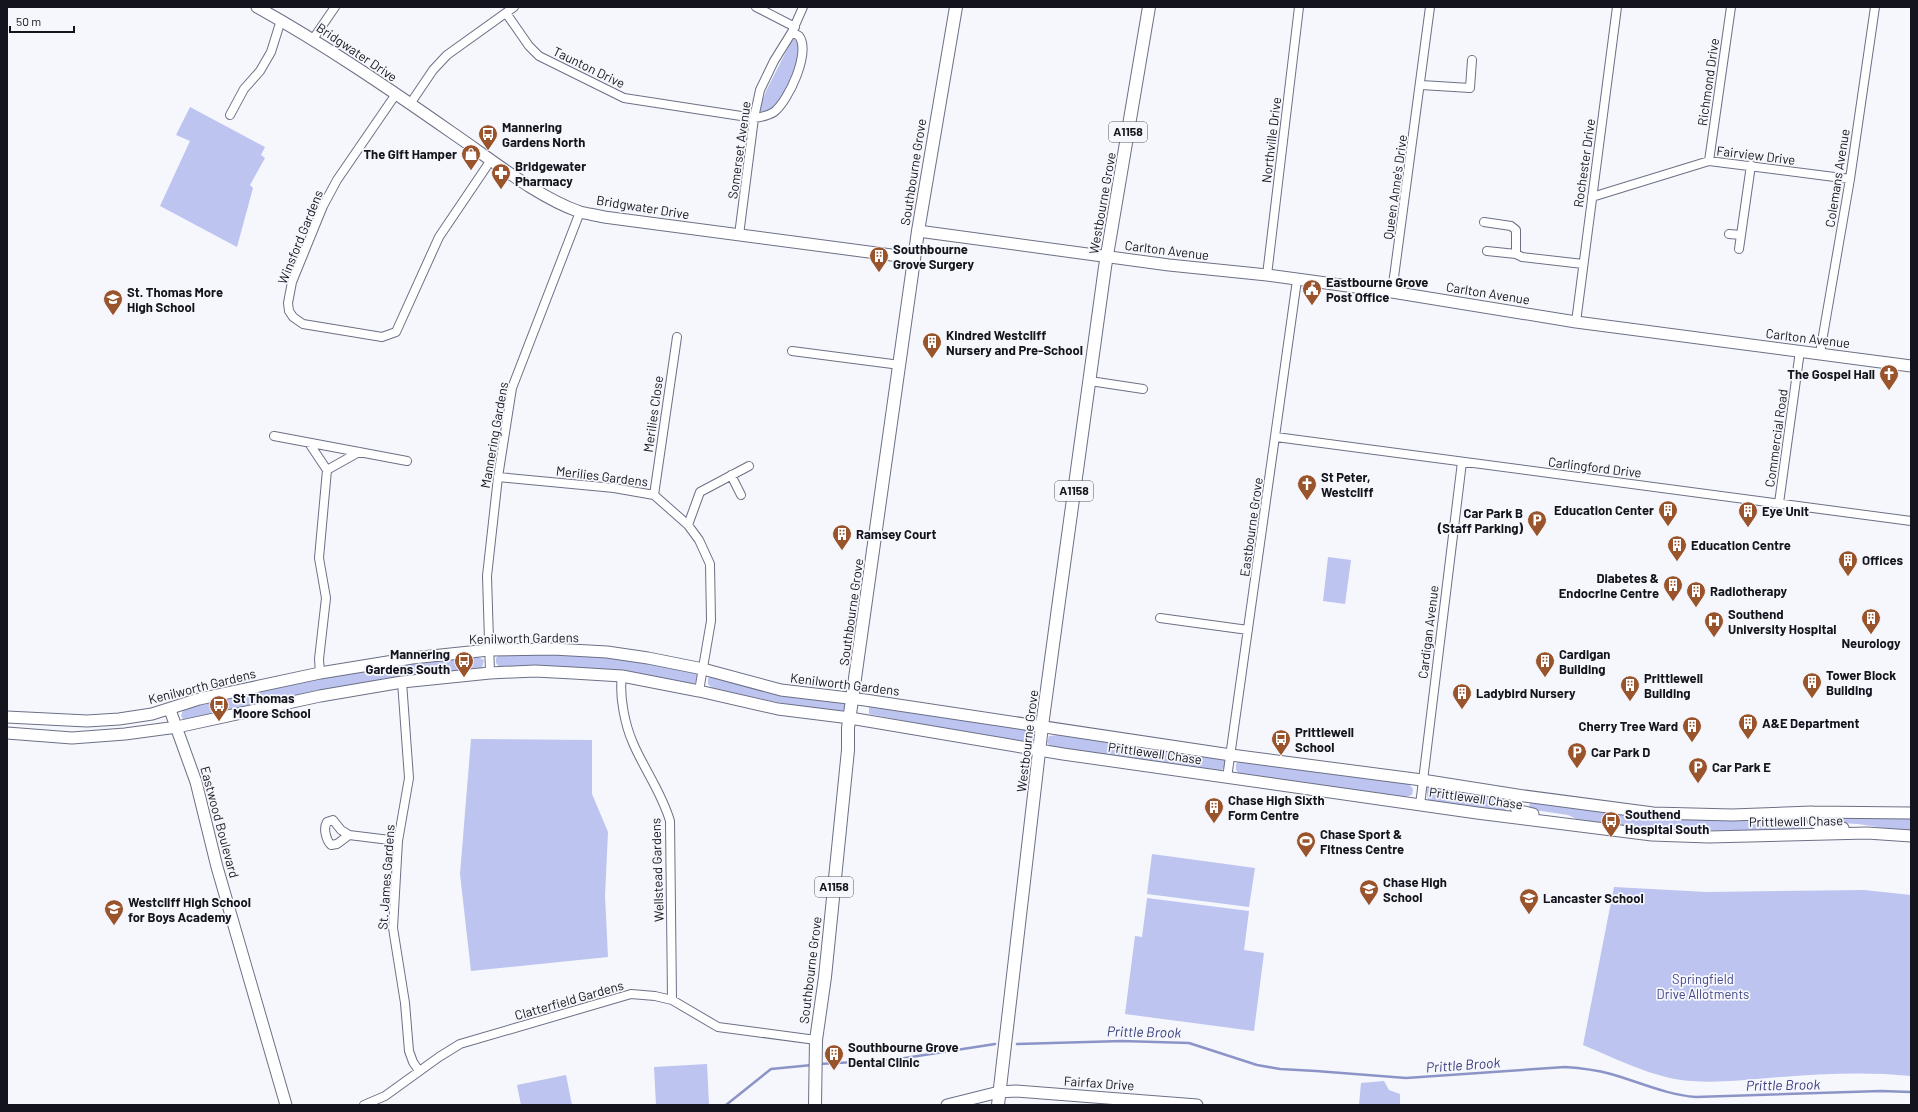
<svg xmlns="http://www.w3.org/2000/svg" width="1918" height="1112" font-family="Barlow,sans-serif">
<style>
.green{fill:#bcc4ef}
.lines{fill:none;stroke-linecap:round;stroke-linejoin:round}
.stream{stroke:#8c94c7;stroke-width:2.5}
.street-casing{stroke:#6c7086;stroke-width:10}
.secondary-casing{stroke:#6c7086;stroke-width:13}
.primary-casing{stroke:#6c7086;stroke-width:14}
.street{stroke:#fff;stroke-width:8}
.secondary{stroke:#fff;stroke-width:11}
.primary{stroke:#fff;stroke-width:12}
.labels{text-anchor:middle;stroke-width:3.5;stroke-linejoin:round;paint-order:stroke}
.shield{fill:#f6f7fc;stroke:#575860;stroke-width:1}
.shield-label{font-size:12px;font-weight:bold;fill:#13141d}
.street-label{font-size:13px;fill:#13141d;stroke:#f6f7fc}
.poi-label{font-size:13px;font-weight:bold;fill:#13141d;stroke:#f6f7fc;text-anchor:start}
.park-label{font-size:13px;fill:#424788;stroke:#f6f7fc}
.water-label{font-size:14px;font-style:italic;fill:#373b7b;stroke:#f6f7fc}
</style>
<rect width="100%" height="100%" fill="#f6f7fc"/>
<!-- green -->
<path class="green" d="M794,39H797C807,60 784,97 769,112L761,113L759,110L766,91L791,42Z
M190,107L265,147L261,155L265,158L250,185L253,188L237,247L160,206L190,141L176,135Z
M1328,557L1351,560L1345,604L1323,601Z
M500,654H594L696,671L698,676L695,683L690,684L640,674L591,668H500L496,663V658Z
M476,656L484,660L482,668L478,670L185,722L181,716L184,707L328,677L397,665Z
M713,675L845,702L847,705L842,712L787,704L713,689L708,684V678Z
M869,705L939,715L1032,731L1037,737L1036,741L1031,744L937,727L869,714Z
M1058,735L1221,756L1226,762L1224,768L1220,771L1050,746L1047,742L1049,736Z
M471,739L592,740V794L608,832L605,896L608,957L471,971L460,874Z
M1240,760L1408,783L1413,789L1412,795L1405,797L1239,774L1236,770V764Z
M1431,787L1511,799V803L1503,812L1428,800L1426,789Z
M1530,803L1674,818L1740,821L1805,817L1806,827L1796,830L1664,831L1583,822L1568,815L1528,809Z
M1911,816V832L1858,824L1822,822L1824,817Z
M1152,854L1255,868L1249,907L1147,894Z
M1614,887L1707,892L1864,890L1911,895V1076C1864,1071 1816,1074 1768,1078C1743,1080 1717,1083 1692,1081C1655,1079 1617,1059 1583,1045Z
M1147,898L1249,911L1244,950L1264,953L1254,1031L1125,1014L1135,936L1142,937Z
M707,1064L709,1105H656L654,1067Z
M566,1075L572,1105H521L517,1085Z
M1384,1081L1389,1090L1400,1094V1104L1359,1105L1361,1083Z"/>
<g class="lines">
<!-- stream -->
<path class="stream" d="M1017,1044L1122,1041L1189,1043L1257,1065L1280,1069L1316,1071L1406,1078L1565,1067C1580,1068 1596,1070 1611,1074C1639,1082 1667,1095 1696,1097L1881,1091L1911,1092
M819,1064L892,1060L995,1044
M726,1105L771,1069L812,1065"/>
<defs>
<path id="street" d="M756,7L795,27
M506,13L529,46L539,56L624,98L754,118C761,117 768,116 774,112C789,100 811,52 799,36L792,32
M313,39L335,7
M1421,85L1470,88L1472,60
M396,94L337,180L323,206L292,282L288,303L289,311L293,317L303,324L382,337L396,332L439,237L491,160
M410,104L433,70L447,55L514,7
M230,115L244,89L260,71L271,52L281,20
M1709,161L1731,7
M1592,197L1709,161L1850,179
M1484,222L1511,226L1516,230V254
M1729,234L1741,235
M739,235L754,118L760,90L774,61L792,32L803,7
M1739,249L1751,165
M1487,251L1516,254L1522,257L1583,264
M1267,275L1299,7
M1392,292L1430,7
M1576,322L1617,7
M792,351L900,365
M1820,353L1850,179L1875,7
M1090,381L1143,389
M274,436L407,461
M1276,437L1911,521
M309,443L327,470
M731,475L741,495
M498,477L614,488L654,495L688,525L699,540L710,564L711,621L699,691
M654,495L677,337
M1779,503L1800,351
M688,525L700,492L749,466
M1160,618L1248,630
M320,673L319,659L326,598L319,558L327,470L359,452
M490,673L487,576L498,477L512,388L580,212
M622,676C619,696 625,725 633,743C644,769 662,793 670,821L672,1000
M402,682L409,778L398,841L393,928L405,1003L409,1051L413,1062L419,1071
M1227,778L1297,280
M1420,805L1462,462
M349,835L337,844L331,845C326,840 323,828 327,822L333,820L341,830L349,835L398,841
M364,1105L385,1096L439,1057L460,1044L631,994L655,996L672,1000L718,1027L816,1040"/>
<path id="secondary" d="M257,7C325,45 388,88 451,132C491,159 535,196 580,212C588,214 596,215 604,217L914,258
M918,231L1169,265L1267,275L1392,292L1576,322L1911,366
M170,710L196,782L217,867L286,1105
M7,717L87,721L119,719L152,714L199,699L320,673L412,658L489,650L553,649L607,652L648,658L703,669L781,690L865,700L1231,755L1422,780L1517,795L1653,813L1732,815L1812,812L1911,813
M7,733L72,738L125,734L177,727L320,696L402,682L490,673L535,671L573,673L622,676L699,691L778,709L850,718L1063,754L1477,813L1652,835L1709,837L1867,833L1911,836
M1517,795L1516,808L1520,811L1533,814
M1812,812C1810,830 1831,825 1843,828
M947,1105L999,1092L1016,1091L1197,1105"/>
<path id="primary" d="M815,1105L816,1040L825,977L848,750V728L918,231L956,7
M998,1105L1042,726L1058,608L1105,267L1149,7"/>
</defs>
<!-- street casing -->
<use href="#street" class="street-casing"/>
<!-- secondary casing -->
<use href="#secondary" class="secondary-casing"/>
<!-- primary casing -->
<use href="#primary" class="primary-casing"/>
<!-- street -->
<use href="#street" class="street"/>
<!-- secondary -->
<use href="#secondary" class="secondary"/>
<!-- primary -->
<use href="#primary" class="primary"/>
</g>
<!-- icons -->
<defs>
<symbol id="bus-pin" viewBox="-11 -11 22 30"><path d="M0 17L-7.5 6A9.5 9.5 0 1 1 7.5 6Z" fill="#9a542b" stroke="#f6f7fc"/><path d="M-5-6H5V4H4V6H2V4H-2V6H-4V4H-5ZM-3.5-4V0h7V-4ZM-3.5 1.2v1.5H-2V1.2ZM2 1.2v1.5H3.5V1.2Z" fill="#fff"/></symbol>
<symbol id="shop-pin" viewBox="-11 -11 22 30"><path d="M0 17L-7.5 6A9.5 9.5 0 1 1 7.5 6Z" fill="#9a542b" stroke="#f6f7fc"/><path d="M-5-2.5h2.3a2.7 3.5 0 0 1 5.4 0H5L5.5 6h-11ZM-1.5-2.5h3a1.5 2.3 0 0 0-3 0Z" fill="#fff"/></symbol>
<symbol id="pharmacy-pin" viewBox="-11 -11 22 30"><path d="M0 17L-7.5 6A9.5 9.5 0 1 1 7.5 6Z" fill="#9a542b" stroke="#f6f7fc"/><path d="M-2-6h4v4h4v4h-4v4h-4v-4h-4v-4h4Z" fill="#fff"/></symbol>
<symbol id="building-pin" viewBox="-11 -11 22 30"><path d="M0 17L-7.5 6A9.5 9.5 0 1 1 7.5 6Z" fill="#9a542b" stroke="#f6f7fc"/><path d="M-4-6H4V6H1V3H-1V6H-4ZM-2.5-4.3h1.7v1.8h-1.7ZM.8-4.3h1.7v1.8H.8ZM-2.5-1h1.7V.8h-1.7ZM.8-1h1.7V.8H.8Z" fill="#fff"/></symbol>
<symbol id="civic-pin" viewBox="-11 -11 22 30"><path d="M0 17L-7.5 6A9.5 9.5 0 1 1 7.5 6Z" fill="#9a542b" stroke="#f6f7fc"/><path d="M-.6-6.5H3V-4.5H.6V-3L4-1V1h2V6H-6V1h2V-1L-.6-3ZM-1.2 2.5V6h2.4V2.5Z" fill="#fff"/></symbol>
<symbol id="school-pin" viewBox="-11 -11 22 30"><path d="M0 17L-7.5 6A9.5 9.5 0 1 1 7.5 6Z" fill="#9a542b" stroke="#f6f7fc"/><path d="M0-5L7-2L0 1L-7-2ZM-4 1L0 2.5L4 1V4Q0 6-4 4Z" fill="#fff"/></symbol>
<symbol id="church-pin" viewBox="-11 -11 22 30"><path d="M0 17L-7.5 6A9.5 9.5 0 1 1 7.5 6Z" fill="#9a542b" stroke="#f6f7fc"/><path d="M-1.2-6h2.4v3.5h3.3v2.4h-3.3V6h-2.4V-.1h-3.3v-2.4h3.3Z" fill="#fff"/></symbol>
<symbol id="parking-pin" viewBox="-11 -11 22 30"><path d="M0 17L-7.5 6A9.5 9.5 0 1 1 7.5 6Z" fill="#9a542b" stroke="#f6f7fc"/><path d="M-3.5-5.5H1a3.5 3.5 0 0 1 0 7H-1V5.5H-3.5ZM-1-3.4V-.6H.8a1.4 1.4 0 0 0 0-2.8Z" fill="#fff"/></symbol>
<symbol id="hospital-pin" viewBox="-11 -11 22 30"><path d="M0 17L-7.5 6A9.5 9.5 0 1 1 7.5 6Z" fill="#9a542b" stroke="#f6f7fc"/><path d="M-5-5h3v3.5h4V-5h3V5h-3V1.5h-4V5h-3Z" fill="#fff"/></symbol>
<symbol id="stadium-pin" viewBox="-11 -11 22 30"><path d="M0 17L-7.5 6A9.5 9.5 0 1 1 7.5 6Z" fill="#9a542b" stroke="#f6f7fc"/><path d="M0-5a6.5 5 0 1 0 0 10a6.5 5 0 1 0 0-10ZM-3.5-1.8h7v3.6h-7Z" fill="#fff"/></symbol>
</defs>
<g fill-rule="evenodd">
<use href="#bus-pin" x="477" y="123" width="22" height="30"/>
<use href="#shop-pin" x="460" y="143" width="22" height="30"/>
<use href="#pharmacy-pin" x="490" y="162" width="22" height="30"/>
<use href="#building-pin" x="868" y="245" width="22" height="30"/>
<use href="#civic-pin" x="1301" y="278" width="22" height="30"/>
<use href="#school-pin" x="102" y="288" width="22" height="30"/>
<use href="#building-pin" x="921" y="331" width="22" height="30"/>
<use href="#church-pin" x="1878" y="363" width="22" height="30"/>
<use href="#church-pin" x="1296" y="473" width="22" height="30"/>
<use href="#building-pin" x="1657" y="499" width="22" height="30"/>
<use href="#building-pin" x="1737" y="500" width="22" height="30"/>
<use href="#parking-pin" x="1526" y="509" width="22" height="30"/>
<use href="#building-pin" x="831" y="523" width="22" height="30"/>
<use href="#building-pin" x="1666" y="534" width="22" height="30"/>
<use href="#building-pin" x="1837" y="549" width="22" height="30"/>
<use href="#building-pin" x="1662" y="574" width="22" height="30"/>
<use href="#building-pin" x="1685" y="580" width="22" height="30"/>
<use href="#building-pin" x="1860" y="607" width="22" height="30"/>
<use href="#hospital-pin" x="1703" y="610" width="22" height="30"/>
<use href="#bus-pin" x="453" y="650" width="22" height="30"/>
<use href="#building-pin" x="1534" y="650" width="22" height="30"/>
<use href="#building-pin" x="1801" y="671" width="22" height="30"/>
<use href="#building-pin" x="1619" y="674" width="22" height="30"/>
<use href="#building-pin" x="1451" y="682" width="22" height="30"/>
<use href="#bus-pin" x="208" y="694" width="22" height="30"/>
<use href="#building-pin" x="1737" y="712" width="22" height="30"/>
<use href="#building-pin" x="1681" y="715" width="22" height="30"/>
<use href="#bus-pin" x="1270" y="728" width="22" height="30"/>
<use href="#parking-pin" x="1566" y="741" width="22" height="30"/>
<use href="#parking-pin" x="1687" y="756" width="22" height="30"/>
<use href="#building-pin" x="1203" y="796" width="22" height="30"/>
<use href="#bus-pin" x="1600" y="810" width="22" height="30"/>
<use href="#stadium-pin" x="1295" y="830" width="22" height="30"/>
<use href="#school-pin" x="1358" y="878" width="22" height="30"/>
<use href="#school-pin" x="1518" y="887" width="22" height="30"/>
<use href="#school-pin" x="103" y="898" width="22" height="30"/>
<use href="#building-pin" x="823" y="1043" width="22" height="30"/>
</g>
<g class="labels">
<!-- shield labels -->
<g class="shield">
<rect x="1109" y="122" width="38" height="20" rx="3"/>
<rect x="1055" y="481" width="38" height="20" rx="3"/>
<rect x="815" y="877" width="38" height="20" rx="3"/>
</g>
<g class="shield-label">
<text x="1128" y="136">A1158</text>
<text x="1074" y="495">A1158</text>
<text x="834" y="891">A1158</text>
</g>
<!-- street labels -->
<g class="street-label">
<text transform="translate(357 52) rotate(34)" y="5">Bridgwater Drive</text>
<text transform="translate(589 67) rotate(26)" y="5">Taunton Drive</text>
<text transform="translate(1708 82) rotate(-82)" y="5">Richmond Drive</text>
<text transform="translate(1271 140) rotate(-83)" y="5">Northville Drive</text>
<text transform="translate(739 150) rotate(-82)" y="5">Somerset Avenue</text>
<text transform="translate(1756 155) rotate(7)" y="5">Fairview Drive</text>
<text transform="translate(1584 163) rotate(-82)" y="5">Rochester Drive</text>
<text transform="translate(913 172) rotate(-81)" y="5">Southbourne Grove</text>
<text transform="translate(1837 178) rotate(-81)" y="5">Colemans Avenue</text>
<text transform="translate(1395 187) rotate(-82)" y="5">Queen Anne's Drive</text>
<text transform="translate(1102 203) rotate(-80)" y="5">Westbourne Grove</text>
<text transform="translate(643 207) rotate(9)" y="5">Bridgwater Drive</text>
<text transform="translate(300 237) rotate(-68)" y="5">Winsford Gardens</text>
<text transform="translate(1167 250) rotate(7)" y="5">Carlton Avenue</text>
<text transform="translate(1488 293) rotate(9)" y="5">Carlton Avenue</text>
<text transform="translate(1808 338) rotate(7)" y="5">Carlton Avenue</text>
<text transform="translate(653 414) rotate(-82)" y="5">Merilies Close</text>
<text transform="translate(494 435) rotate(-80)" y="5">Mannering Gardens</text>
<text transform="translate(1776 438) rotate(-82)" y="5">Commercial Road</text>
<text transform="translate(1595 467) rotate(7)" y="5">Carlingford Drive</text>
<text transform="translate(602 476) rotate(7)" y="5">Merilies Gardens</text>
<text transform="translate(1251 527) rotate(-82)" y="5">Eastbourne Grove</text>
<text transform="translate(851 612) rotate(-82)" y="5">Southbourne Grove</text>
<text transform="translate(1428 632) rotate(-83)" y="5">Cardigan Avenue</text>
<text transform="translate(524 638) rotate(-1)" y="5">Kenilworth Gardens</text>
<text transform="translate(845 684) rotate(7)" y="5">Kenilworth Gardens</text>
<text transform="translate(202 686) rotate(-14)" y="5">Kenilworth Gardens</text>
<text transform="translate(1027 741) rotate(-83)" y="5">Westbourne Grove</text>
<text transform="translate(1155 753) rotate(8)" y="5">Prittlewell Chase</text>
<text transform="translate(1476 798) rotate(8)" y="5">Prittlewell Chase</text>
<text transform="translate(1796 821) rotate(-1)" y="5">Prittlewell Chase</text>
<text transform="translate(220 822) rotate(75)" y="5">Eastwood Boulevard</text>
<text transform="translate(657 870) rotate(-92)" y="5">Wellstead Gardens</text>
<text transform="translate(386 877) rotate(-86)" y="5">St. James Gardens</text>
<text transform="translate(810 970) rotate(-83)" y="5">Southbourne Grove</text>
<text transform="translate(569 1000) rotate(-16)" y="5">Clatterfield Gardens</text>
<text transform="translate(1099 1083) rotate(4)" y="5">Fairfax Drive</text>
</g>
<!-- poi labels -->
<g class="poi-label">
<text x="502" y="132">Mannering<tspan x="502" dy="15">Gardens North</tspan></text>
<text x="457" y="159" text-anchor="end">The Gift Hamper</text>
<text x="515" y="171">Bridgewater<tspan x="515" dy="15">Pharmacy</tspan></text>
<text x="893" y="254">Southbourne<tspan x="893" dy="15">Grove Surgery</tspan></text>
<text x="1326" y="287">Eastbourne Grove<tspan x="1326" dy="15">Post Office</tspan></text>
<text x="127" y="297">St. Thomas More<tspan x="127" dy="15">High School</tspan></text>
<text x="946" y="340">Kindred Westcliff<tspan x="946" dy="15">Nursery and Pre-School</tspan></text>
<text x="1875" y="379" text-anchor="end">The Gospel Hall</text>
<text x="1321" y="482">St Peter,<tspan x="1321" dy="15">Westcliff</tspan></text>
<text x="1654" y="515" text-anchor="end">Education Center</text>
<text x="1762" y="516">Eye Unit</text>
<text x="1523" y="518" text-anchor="end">Car Park B<tspan x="1523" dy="15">(Staff Parking)</tspan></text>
<text x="856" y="539">Ramsey Court</text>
<text x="1691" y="550">Education Centre</text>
<text x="1862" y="565">Offices</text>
<text x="1659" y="583" text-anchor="end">Diabetes &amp;<tspan x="1659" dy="15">Endocrine Centre</tspan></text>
<text x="1710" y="596">Radiotherapy</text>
<text x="1728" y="619">Southend<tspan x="1728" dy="15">University Hospital</tspan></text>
<text x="1871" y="648" text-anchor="middle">Neurology</text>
<text x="450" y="659" text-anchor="end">Mannering<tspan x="450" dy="15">Gardens South</tspan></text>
<text x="1559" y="659">Cardigan<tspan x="1559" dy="15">Building</tspan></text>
<text x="1826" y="680">Tower Block<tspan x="1826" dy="15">Building</tspan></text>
<text x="1644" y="683">Prittlewell<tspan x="1644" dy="15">Building</tspan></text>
<text x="1476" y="698">Ladybird Nursery</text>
<text x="233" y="703">St Thomas<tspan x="233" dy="15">Moore School</tspan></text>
<text x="1762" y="728">A&amp;E Department</text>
<text x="1678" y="731" text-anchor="end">Cherry Tree Ward</text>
<text x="1295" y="737">Prittlewell<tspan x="1295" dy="15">School</tspan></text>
<text x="1591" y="757">Car Park D</text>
<text x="1712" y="772">Car Park E</text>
<text x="1228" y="805">Chase High Sixth<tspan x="1228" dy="15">Form Centre</tspan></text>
<text x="1625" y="819">Southend<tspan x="1625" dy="15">Hospital South</tspan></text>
<text x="1320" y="839">Chase Sport &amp;<tspan x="1320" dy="15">Fitness Centre</tspan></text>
<text x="1383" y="887">Chase High<tspan x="1383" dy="15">School</tspan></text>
<text x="1543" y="903">Lancaster School</text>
<text x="128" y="907">Westcliff High School<tspan x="128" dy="15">for Boys Academy</tspan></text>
<text x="848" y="1052">Southbourne Grove<tspan x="848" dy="15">Dental Clinic</tspan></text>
</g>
<!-- park labels -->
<g class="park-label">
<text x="1703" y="984">Springfield<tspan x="1703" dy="15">Drive Allotments</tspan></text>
</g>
<!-- water labels -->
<g class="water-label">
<text transform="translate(1144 1032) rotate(1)" y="5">Prittle Brook</text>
<text transform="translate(1463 1065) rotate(-4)" y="5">Prittle Brook</text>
<text transform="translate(1783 1085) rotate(-1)" y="5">Prittle Brook</text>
</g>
</g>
<!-- border -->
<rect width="1918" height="1112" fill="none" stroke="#13141d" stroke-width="16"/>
<!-- scale -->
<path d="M10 26v6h64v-6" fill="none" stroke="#13141d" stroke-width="2"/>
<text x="16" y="26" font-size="12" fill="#13141d" stroke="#f6f7fc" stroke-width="3" paint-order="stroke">50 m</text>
</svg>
